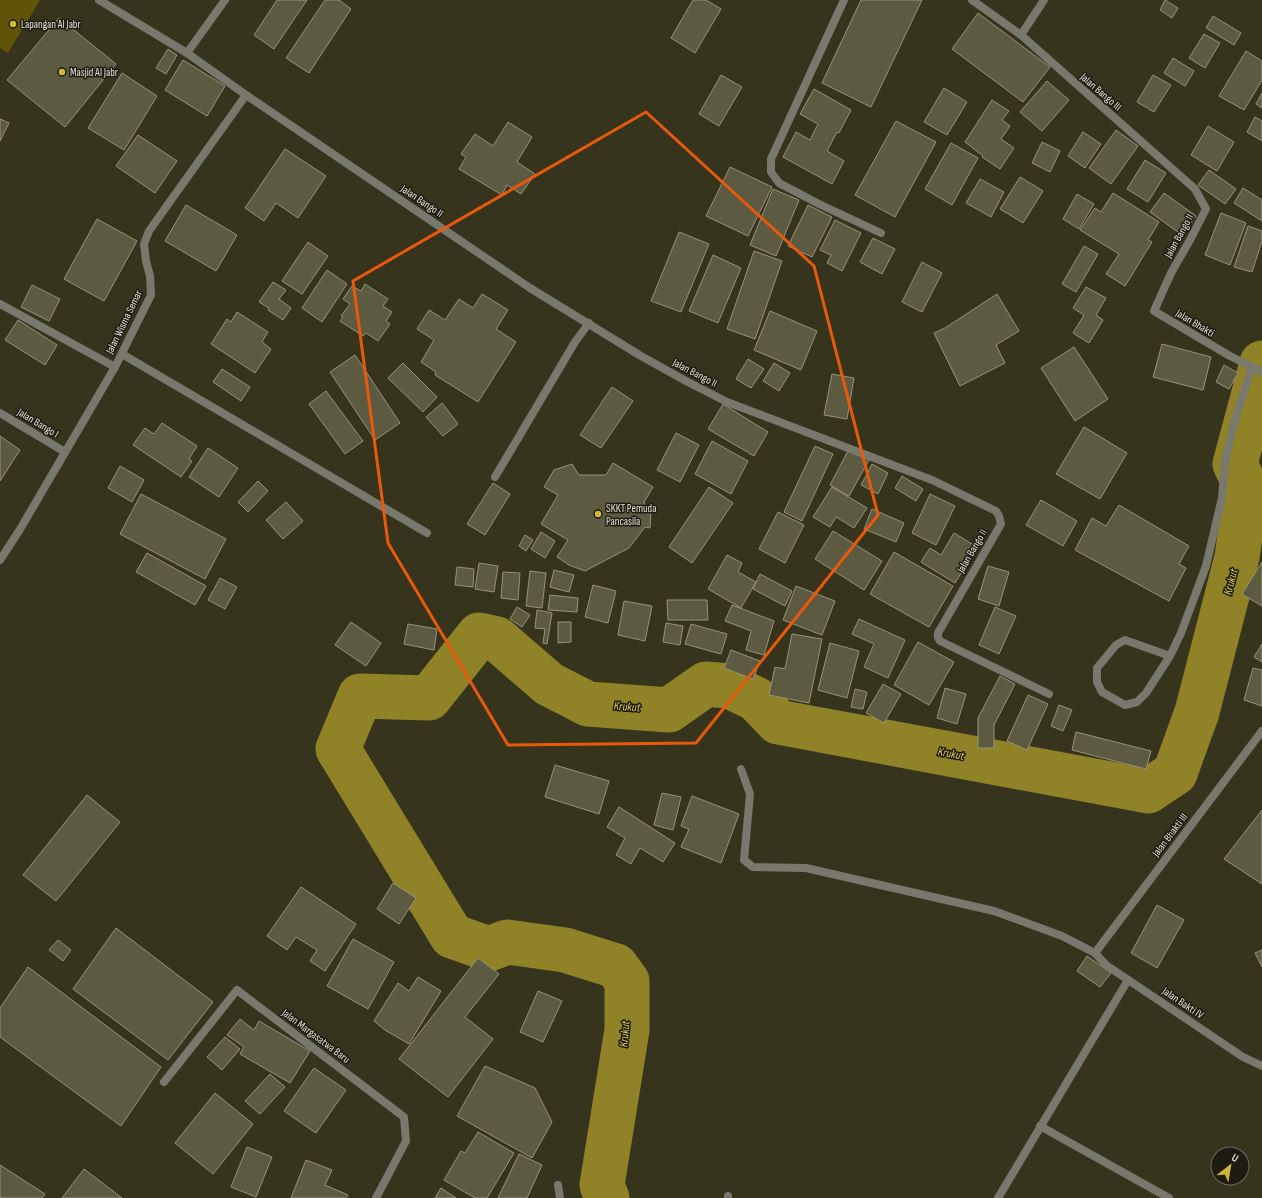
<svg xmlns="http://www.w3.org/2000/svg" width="1262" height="1198" font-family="'Sofia Sans Condensed',sans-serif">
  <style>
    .green { fill: #605506 }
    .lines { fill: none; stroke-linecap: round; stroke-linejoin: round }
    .river { stroke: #908227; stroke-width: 45 }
    .building { fill: #5d5a42; stroke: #97937a }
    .service { stroke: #79786d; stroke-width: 8 }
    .minor { stroke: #79786d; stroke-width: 8 }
    .marked { fill: none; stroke: #e8590c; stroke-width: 3; stroke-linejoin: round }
    .poi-dot { fill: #cdb938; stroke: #1d1b12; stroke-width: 1.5 }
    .labels { text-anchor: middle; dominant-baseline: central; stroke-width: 3; stroke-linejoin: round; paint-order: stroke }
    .poi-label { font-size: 11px; fill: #e1e0d2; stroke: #1d1b12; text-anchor: start }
    .street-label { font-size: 11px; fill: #e1e0d2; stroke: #1d1b12 }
    .water-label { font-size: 12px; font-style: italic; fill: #e1ce57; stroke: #1d1b12 }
  </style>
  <rect width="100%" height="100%" fill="#37341e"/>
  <path class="green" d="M0,0H40L8,53L0,48Z"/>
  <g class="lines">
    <path class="river" d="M607,1198L602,1185L627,1030V981L616,966L565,950L507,942L489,949L452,936L338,749L360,696L429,698L479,635L497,639L549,684L588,704L669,710L706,684L729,686L756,699L778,722L1148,791L1175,773L1197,712L1237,557L1247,489L1235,464L1262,363"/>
  </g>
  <g class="building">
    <path d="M277,0H307L274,49L254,35Z"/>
    <path d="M325,0H339L351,9L309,73L286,58Z"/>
    <path d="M693,0H706L721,9L695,53L671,38Z"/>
    <path d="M861,0H922L871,107L822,83Z"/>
    <path d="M1165,0L1178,8L1172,18L1160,10Z"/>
    <path d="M978,13L1050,67L1023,102L952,49Z"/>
    <path d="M1213,16L1241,33L1234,45L1206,28Z"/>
    <path d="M59,18L116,64L65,127L7,80Z"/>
    <path d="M1204,34L1220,43L1205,68L1189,58Z"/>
    <path d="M168,49L177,55L166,74L156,68Z"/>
    <path d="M1246,51L1262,61V80L1244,110L1219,96Z"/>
    <path d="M1173,58L1194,71L1185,86L1164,73Z"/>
    <path d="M183,60L225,86L207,116L165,90Z"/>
    <path d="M122,73L157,96L124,150L88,128Z"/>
    <path d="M721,75L742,87L719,126L699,114Z"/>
    <path d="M1153,75L1171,85L1154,112L1137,102Z"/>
    <path d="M1047,81L1069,100L1042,131L1020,112Z"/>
    <path d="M944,88L967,102L947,135L924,122Z"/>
    <path d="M814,89L851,110L839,133L837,132L827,151L844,161L832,184L783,157L796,132L810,140L818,124L800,114Z"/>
    <path d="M1262,93V108L1256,104Z"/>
    <path d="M992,100L1009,111L1002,120L1010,126L1001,139L1014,148L1000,169L982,157L983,156L965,142Z"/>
    <path d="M1255,117L1262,121V141L1247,132Z"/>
    <path d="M0,119L9,123L0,141Z"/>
    <path d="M896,121L936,142L895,217L855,195Z"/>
    <path d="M508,122L532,137L517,162L535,174L521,194L507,185L502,195L459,169L466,157L461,154L475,134L493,146Z"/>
    <path d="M1208,126L1234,142L1217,171L1191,155Z"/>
    <path d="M1116,130L1138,146L1111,184L1089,168Z"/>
    <path d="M1083,132L1101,144L1085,168L1068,156Z"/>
    <path d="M138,135L177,161L155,193L116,166Z"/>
    <path d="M1042,142L1060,151L1050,172L1032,163Z"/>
    <path d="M951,143L978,158L952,205L925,189Z"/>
    <path d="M285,149L326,176L298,218L276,203L264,221L245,208Z"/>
    <path d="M1145,160L1166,173L1148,202L1127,189Z"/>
    <path d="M730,167L772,187L748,236L706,216Z"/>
    <path d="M1209,170L1236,189L1225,204L1198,185Z"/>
    <path d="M1020,177L1043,191L1023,223L1000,209Z"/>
    <path d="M980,179L1004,192L991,217L966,203Z"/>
    <path d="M1243,188L1262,200V221L1234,203Z"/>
    <path d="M773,189L799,200L776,256L750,245Z"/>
    <path d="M1113,193L1159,222L1148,240L1152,242L1125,286L1106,274L1119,254L1080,230L1095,208L1101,212Z"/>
    <path d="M1164,193L1196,216L1182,235L1150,212Z"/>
    <path d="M1077,194L1094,204L1079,229L1063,219Z"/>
    <path d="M186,205L237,235L216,271L165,241Z"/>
    <path d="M808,205L832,217L812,257L788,246Z"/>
    <path d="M1221,213L1246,223L1230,265L1205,255Z"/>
    <path d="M97,219L137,241L104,301L64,279Z"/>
    <path d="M835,220L861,233L842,271L827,263L831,255L820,250Z"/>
    <path d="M1248,226L1262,231V241L1252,272L1234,267Z"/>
    <path d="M679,232L709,244L681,312L651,301Z"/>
    <path d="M873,238L895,249L882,274L860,262Z"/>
    <path d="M308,242L328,256L302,294L282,281Z"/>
    <path d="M1084,246L1098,254L1076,292L1062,284Z"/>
    <path d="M754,251L782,261L755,339L727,329Z"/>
    <path d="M713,255L741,268L718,323L689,311Z"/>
    <path d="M922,262L942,273L922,312L902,302Z"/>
    <path d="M327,270L347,284L322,322L302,308Z"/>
    <path d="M273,282L286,290L279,299L291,308L283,320L268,310L269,308L259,302Z"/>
    <path d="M365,284L388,299L383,306L392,312L386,321L390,324L378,341L366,333L363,336L340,321L343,317L341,316L350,304L343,299L352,286L361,291Z"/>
    <path d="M32,285L60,299L49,321L21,307Z"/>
    <path d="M1086,287L1106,298L1096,315L1103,320L1089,343L1073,333L1084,315L1073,308Z"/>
    <path d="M482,294L508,310L496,329L516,342L478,402L435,375L436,372L421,362L434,340L417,329L429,310L445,320L459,299L473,308Z"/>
    <path d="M997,294L1019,331L996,345L1005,363L960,386L934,333L945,328Z"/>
    <path d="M770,311L817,331L801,370L754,350Z"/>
    <path d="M237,312L268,332L262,342L271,349L255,373L211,344L227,319L231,322Z"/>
    <path d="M18,320L57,345L45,365L5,340Z"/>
    <path d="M1162,344L1211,357L1203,390L1153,377Z"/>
    <path d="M1074,347L1108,399L1075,421L1041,368Z"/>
    <path d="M355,355L400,423L375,440L330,372Z"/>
    <path d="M748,359L764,369L751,388L736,379Z"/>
    <path d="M403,363L437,397L423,412L388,378Z"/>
    <path d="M774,363L790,373L779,391L763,381Z"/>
    <path d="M1224,365L1238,373L1229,389L1216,382Z"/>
    <path d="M222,369L250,387L241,401L213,382Z"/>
    <path d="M832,374L854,378L847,419L824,415Z"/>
    <path d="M612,387L633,401L601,448L580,435Z"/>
    <path d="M326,391L363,441L345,454L309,404Z"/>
    <path d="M442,403L458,424L443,436L426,417Z"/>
    <path d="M723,404L768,432L754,456L708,429Z"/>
    <path d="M162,423L197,446L189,459L192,461L181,477L133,445L145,428L154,434Z"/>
    <path d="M1084,427L1127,453L1100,499L1056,474Z"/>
    <path d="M676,433L699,445L680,482L657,470Z"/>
    <path d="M0,436L20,450L0,481Z"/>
    <path d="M712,441L748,461L731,494L695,474Z"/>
    <path d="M815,446L833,454L802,521L784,512Z"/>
    <path d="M208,448L238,468L219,497L189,477Z"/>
    <path d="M849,449L869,460L849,496L830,485Z"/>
    <path d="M613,463L653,487L644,502L646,508L651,509L650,528L645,527L629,548L585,571L569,565L557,557L568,540L541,524L558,495L544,487L554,470L572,464L579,475H606Z"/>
    <path d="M872,464L888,473L878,494L861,485Z"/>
    <path d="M120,466L144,480L132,502L108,488Z"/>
    <path d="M902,476L923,489L916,501L895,488Z"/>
    <path d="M258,481L268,491L248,512L238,502Z"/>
    <path d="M493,483L510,494L485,535L467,524Z"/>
    <path d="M709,487L733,503L692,563L669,547Z"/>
    <path d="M832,487L867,508L854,528L836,517L830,527L813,517Z"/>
    <path d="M141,494L226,539L205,579L120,534Z"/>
    <path d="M930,494L955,506L936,545L912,533Z"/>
    <path d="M1041,500L1077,521L1063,546L1026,525Z"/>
    <path d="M286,502L303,521L283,539L266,520Z"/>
    <path d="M1119,505L1189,546L1179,564L1186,568L1169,601L1075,550L1092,518L1106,526Z"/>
    <path d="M872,509L904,523L896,542L864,529Z"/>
    <path d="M778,512L804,525L785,563L759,549Z"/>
    <path d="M833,531L882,561L864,590L815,559Z"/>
    <path d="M541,532L555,541L545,558L531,549Z"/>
    <path d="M954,533L977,547L955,583L921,562L930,548L941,555Z"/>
    <path d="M525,535L533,540L526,551L519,546Z"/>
    <path d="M894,552L953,586L929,627L870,594Z"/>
    <path d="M147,553L206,586L195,605L136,572Z"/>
    <path d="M727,555L742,563L738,572L756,582L741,608L708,589Z"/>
    <path d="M1262,562V606L1242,594Z"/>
    <path d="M479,563L498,566L494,592L475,589Z"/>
    <path d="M988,566L1009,572L999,606L978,599Z"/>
    <path d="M457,567L474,569L473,587L455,585Z"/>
    <path d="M554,570L574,575L569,592L550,587Z"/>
    <path d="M530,571L546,573L542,608L526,606Z"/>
    <path d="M503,572L520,573L518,600L501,598Z"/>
    <path d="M760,574L792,591L785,606L753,589Z"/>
    <path d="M220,578L237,587L225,609L208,600Z"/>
    <path d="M593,585L616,591L608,623L585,617Z"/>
    <path d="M796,586L835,601L822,635L783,620Z"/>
    <path d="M550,595L578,598L577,612L548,610Z"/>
    <path d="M667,600H707L708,620H668Z"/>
    <path d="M624,601L652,606L645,641L618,635Z"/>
    <path d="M732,605L774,621L764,655L746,650L751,631L725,621Z"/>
    <path d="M517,607L530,615L522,627L510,619Z"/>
    <path d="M995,607L1016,616L999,654L979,645Z"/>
    <path d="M537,610L552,613L547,644L543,643L545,629L535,628Z"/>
    <path d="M859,619L905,640L888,678L864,667L874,644L852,634Z"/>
    <path d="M351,622L381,643L366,666L335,645Z"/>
    <path d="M558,622H571V642L558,643Z"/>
    <path d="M666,623L683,626L680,645L663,642Z"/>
    <path d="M408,624L437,629L434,650L404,644Z"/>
    <path d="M691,624L727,634L721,654L685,644Z"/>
    <path d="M792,634L822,639L809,703L769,695L775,667L785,669Z"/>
    <path d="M918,642L954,662L929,705L894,685Z"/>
    <path d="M830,643L859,651L847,698L818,690Z"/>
    <path d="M1262,644V662L1254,657Z"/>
    <path d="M731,650L760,661L753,679L724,668Z"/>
    <path d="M1253,668L1262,670V706L1244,700Z"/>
    <path d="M1000,676L1015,684L994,725V748H978V718Z"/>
    <path d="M883,684L901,694L884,723L866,713Z"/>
    <path d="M945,688L966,694L957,724L937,718Z"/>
    <path d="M855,689L867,692L863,709L851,707Z"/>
    <path d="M1028,695L1048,704L1027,750L1007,741Z"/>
    <path d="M1059,705L1072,710L1063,731L1051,726Z"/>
    <path d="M1076,732L1151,751L1146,769L1072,750Z"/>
    <path d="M555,765L609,781L599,814L545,797Z"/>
    <path d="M662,793L681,797L673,830L654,825Z"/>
    <path d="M87,795L120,822L56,901L23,875Z"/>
    <path d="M692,796L739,814L721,863L681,847L689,829L681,826Z"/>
    <path d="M619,807L675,843L663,862L640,848L631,864L616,855L625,838L607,827Z"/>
    <path d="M1262,810V884L1224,859Z"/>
    <path d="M393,883L416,898L399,924L377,909Z"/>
    <path d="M301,887L356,924L325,971L310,961L317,950L296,937L287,950L267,936Z"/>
    <path d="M1157,905L1184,920L1157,968L1131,953Z"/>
    <path d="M116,928L213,1002L168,1060L73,989Z"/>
    <path d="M353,939L394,962L368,1009L327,986Z"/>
    <path d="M58,940L71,950L63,961L49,950Z"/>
    <path d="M1262,950V967L1255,953Z"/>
    <path d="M1087,956L1111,973L1100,987L1077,971Z"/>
    <path d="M478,958L499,974L465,1017L493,1039L448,1097L399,1059Z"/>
    <path d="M28,967L161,1067L121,1126L0,1037V1008Z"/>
    <path d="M418,977L441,991L409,1044L385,1030L374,1021L398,983L409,991Z"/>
    <path d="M538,991L562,1001L543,1042L520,1032Z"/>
    <path d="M240,1019L254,1030L259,1021L310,1051L290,1083L240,1054L244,1047L227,1035Z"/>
    <path d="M225,1037L240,1049L222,1070L207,1057Z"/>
    <path d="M485,1066L535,1088L552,1122L532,1158L457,1116Z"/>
    <path d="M314,1068L346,1090L316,1133L284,1111Z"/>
    <path d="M270,1074L285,1087L260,1114L245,1101Z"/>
    <path d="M215,1093L253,1124L213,1174L175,1143Z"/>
    <path d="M478,1132L514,1153L487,1198H475L444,1180L461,1151L465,1153Z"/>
    <path d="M247,1147L272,1157L256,1197L231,1187Z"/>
    <path d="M519,1154L542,1165L527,1198H498Z"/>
    <path d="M306,1160L332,1170L325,1185L348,1195L346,1198H291Z"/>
    <path d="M0,1165L45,1194L42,1198H0Z"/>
    <path d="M84,1169L122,1198H62Z"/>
    <path d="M441,1188L456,1198H435Z"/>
  </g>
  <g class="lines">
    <path class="service" d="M495,477L575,342L589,323"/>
    <g class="minor">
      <path d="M99,0L187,53L246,95L530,288L641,356L686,381L727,402L932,480L996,511L999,516L1001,524L938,633V637L940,641L1049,694"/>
      <path d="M844,0L771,159V172L779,183L819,204L881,233"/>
      <path d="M972,0L1021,35L1195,189L1206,209L1190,240L1171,273L1154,311L1230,356L1262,372"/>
      <path d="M1021,35L1044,0"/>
      <path d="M187,53L225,0"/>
      <path d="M0,304L115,367"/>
      <path d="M122,354L427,533"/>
      <path d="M0,413L65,452"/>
      <path d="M0,560L19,531L115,367L151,295L150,276L146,261L144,244L149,231L246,95"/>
      <path d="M1170,656L1125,640L1116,645L1097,668V682L1102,692L1125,705L1137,702L1146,693L1170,656L1181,633L1206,566L1222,498L1225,461L1234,423L1252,367"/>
      <path d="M741,769L750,794L744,860L753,867L806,868L994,911L1062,936L1095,953L1106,965L1243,1057L1262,1066"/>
      <path d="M1095,953L1262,731"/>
      <path d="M164,1082L237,990L404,1117L406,1141L376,1198"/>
      <path d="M1040,1126L1169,1198"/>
      <path d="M558,1185L560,1198"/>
      <path d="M728,1198V1196"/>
      <path d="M998,1198L1128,980"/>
    </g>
  </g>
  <path class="marked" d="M646,112L814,266L878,515L696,743L508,745L388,543L353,281Z"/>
  <g class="poi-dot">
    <circle cx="13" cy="24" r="4"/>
    <circle cx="62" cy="72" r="4"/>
    <circle cx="598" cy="514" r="4"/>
  </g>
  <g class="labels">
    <g class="poi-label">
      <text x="21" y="24">Lapangan Al Jabr</text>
      <text x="70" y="72">Masjid Al Jabr</text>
      <text x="606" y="508">SKKT Pemuda<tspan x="606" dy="13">Pancasila</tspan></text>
    </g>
    <g class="street-label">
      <text transform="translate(1101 92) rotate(41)">Jalan Bango III</text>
      <text transform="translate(422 201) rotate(34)">Jalan Bango II</text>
      <text transform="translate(1179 236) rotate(-61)">Jalan Bango II</text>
      <text transform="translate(124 322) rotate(-64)">Jalan Wisma Semar</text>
      <text transform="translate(1195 323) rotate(31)">Jalan Bhakti</text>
      <text transform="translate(695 373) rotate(28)">Jalan Bango II</text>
      <text transform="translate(38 423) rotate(31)">Jalan Bango I</text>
      <text transform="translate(972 551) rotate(-60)">Jalan Bango II</text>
      <text transform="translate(1170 835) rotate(-53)">Jalan Bhakti III</text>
      <text transform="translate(1183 1003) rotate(34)">Jalan Bakti IV</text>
      <text transform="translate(316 1036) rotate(37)">Jalan Margasatwa Baru</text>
    </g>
    <g class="water-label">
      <text transform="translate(1231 582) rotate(-75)">Krukut</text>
      <text transform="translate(627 707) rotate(4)">Krukut</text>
      <text transform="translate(951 754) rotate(11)">Krukut</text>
      <text transform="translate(625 1034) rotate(-85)">Krukut</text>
    </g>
  </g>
  <g transform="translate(1230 1166) rotate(31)"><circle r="19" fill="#1d1b12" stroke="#6b6a5f"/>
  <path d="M0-3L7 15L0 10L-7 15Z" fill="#cdb938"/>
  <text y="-6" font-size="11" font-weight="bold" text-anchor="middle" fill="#e1e0d2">U</text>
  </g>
</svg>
